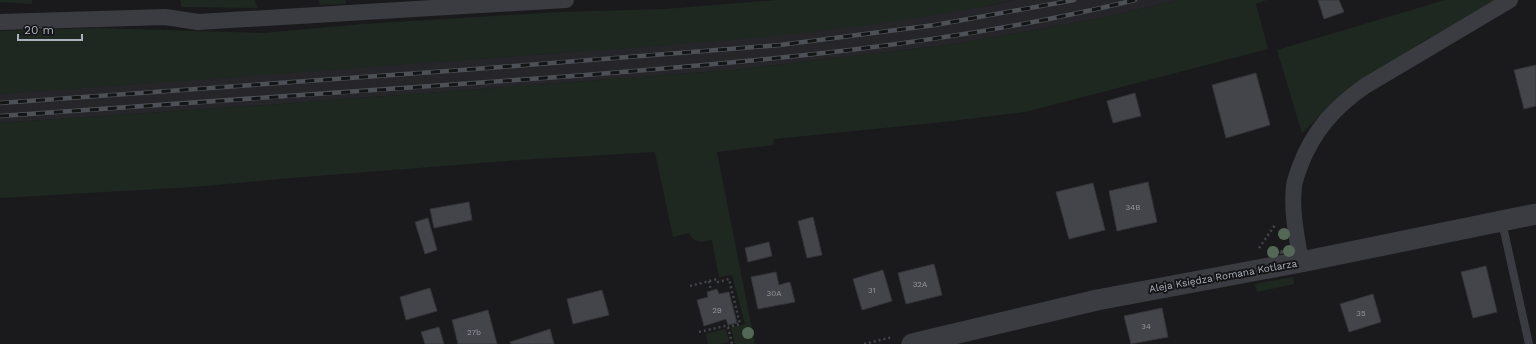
<svg xmlns="http://www.w3.org/2000/svg" width="1536" height="344" font-family="'Work Sans',sans-serif">
  <style>
    .built { fill: #26262a }
    .green { fill: #1f2820 }
    .building { fill: #44454a; stroke: #343439 }
    .lines { fill: none; stroke-linecap: round; stroke-linejoin: round }
    .path { stroke: #414449; stroke-width: 2.5; stroke-dasharray: 2 3; stroke-linecap: butt }
    .service { stroke: #3b3c42; stroke-width: 8 }
    .minor { stroke: #3b3c42; stroke-width: 16 }
    .tertiary { stroke: #3b3c42; stroke-width: 21 }
    .rail-casing { stroke: #4d5157; stroke-width: 4.5 }
    .rail { stroke: #151518; stroke-width: 3; stroke-dasharray: 9; stroke-linecap: butt }
    .tree { fill: #536955 }
    .labels { text-anchor: middle; dominant-baseline: central; stroke-width: 4; stroke-linejoin: round; paint-order: stroke }
    .number-label { font-size: 8px; fill: #9297a0 }
    .street-label { font-size: 10px; fill: #acb2bd; stroke: #151518 }
  </style>
  <rect width="100%" height="100%" fill="#1a1a1d"/>
  <path class="built" d="M1015,0H1179L1101,18L955,44L733,70L279,104L0,123V94L654,46L988,6Z"/>
  <g class="green">
    <path d="M0,0H32V4L0,2Z"/>
    <path d="M180,0H255L257,8L182,7Z"/>
    <path d="M319,0H345L346,4L320,5Z"/>
    <path d="M778,0H1015C862,33 703,43 547,54C365,68 182,81 0,94V31L96,28L263,33L363,24L561,12L665,9Z"/>
    <path d="M1179,0H1267L1256,4L1268,49L1025,112L943,122L774,139L773,145L717,152L755,344H735L731,327L745,324L732,275L719,277L712,240C702,242 695,244 689,233L673,237L655,152L519,160L291,178L194,187L0,198V123L279,104L733,70L955,44L1101,18Z"/>
    <path d="M1445,0H1497L1426,40L1346,91L1302,133L1277,50Z"/>
    <path d="M1293,277L1294,284L1257,292L1255,284Z"/>
    <path d="M726,329L729,342L719,344H708L706,334Z"/>
  </g>
  <g class="building">
    <path d="M1318,0H1339L1344,12L1324,19Z"/>
    <path d="M1536,65V106L1524,109L1514,70Z"/>
    <path d="M1256,73L1270,125L1226,138L1212,85Z"/>
    <path d="M1135,93L1141,116L1113,123L1107,101Z"/>
    <path d="M1148,182L1157,222L1117,231L1109,191Z"/>
    <path d="M1093,183L1105,230L1069,239L1056,192Z"/>
    <path d="M469,202L472,220L434,228L430,209Z"/>
    <path d="M813,217L822,255L807,258L798,221Z"/>
    <path d="M428,218L437,250L425,254L415,222Z"/>
    <path d="M769,242L772,256L748,262L745,248Z"/>
    <path d="M1285,250V253L1280,254V251Z"/>
    <path d="M934,264L942,295L906,304L898,273Z"/>
    <path d="M1486,266L1497,312L1473,318L1461,272Z"/>
    <path d="M883,270L892,301L862,310L853,279Z"/>
    <path d="M776,272L779,285L790,282L795,302L758,309L751,277Z"/>
    <path d="M430,288L437,311L406,320L400,297Z"/>
    <path d="M717,289L719,294L729,292L737,323L728,325L726,319L704,326L697,300L708,297L707,292Z"/>
    <path d="M602,290L609,315L573,324L567,299Z"/>
    <path d="M1373,294L1381,322L1349,332L1340,304Z"/>
    <path d="M1162,308L1168,337L1131,344L1124,316Z"/>
    <path d="M488,310L497,344H458L452,320Z"/>
    <path d="M439,327L444,344H425L421,332Z"/>
    <path d="M550,329L554,344H511L510,342Z"/>
  </g>
  <g class="lines">
    <g class="path">
      <path d="M1259,248L1275,225"/>
      <path d="M709,281L711,291"/>
      <path d="M690,286L717,279L718,282L729,279L740,324L728,327"/>
      <path d="M699,332L725,326L728,327L732,344"/>
      <path d="M864,344L893,337"/>
    </g>
    <path class="service" d="M1502,222L1529,344"/>
    <g class="minor">
      <path d="M0,22L165,17L198,22L566,0"/>
      <path d="M1301,262C1297,238 1291,211 1294,186C1295,179 1298,172 1300,166C1313,131 1335,107 1365,86L1510,0"/>
    </g>
    <path class="tertiary" d="M912,344L1097,300L1301,262L1536,214"/>
    <g class="rail-casing">
      <g id="rail">
        <path d="M0,103L462,70L780,45L935,25L1074,0"/>
        <path d="M0,116C191,103 382,90 573,76C762,61 951,45 1135,0"/>
      </g>
    </g>
    <use href="#rail" class="rail"/>
  </g>
  <g class="tree">
    <circle cx="1284" cy="234" r="6"/>
    <circle cx="1289" cy="251" r="6"/>
    <circle cx="1273" cy="252" r="6"/>
    <circle cx="748" cy="333" r="6"/>
  </g>
  <g class="labels">
    <g class="number-label">
      <text x="1133" y="207">34B</text>
      <text x="920" y="284">32A</text>
      <text x="872" y="290">31</text>
      <text x="774" y="293">30A</text>
      <text x="717" y="310">29</text>
      <text x="1361" y="313">35</text>
      <text x="1146" y="326">34</text>
      <text x="474" y="332">27b</text>
    </g>
    <g class="street-label">
      <text transform="translate(1223 276) rotate(-10)">Aleja Księdza Romana Kotlarza</text>
    </g>
  </g>
  <path d="M18 34v6h64v-6" fill="none" stroke="#acb2bd" stroke-width="2"/>
  <text x="24" y="34" font-size="12" fill="#acb2bd" stroke="#151518" stroke-width="3" paint-order="stroke">20 m</text>
</svg>
